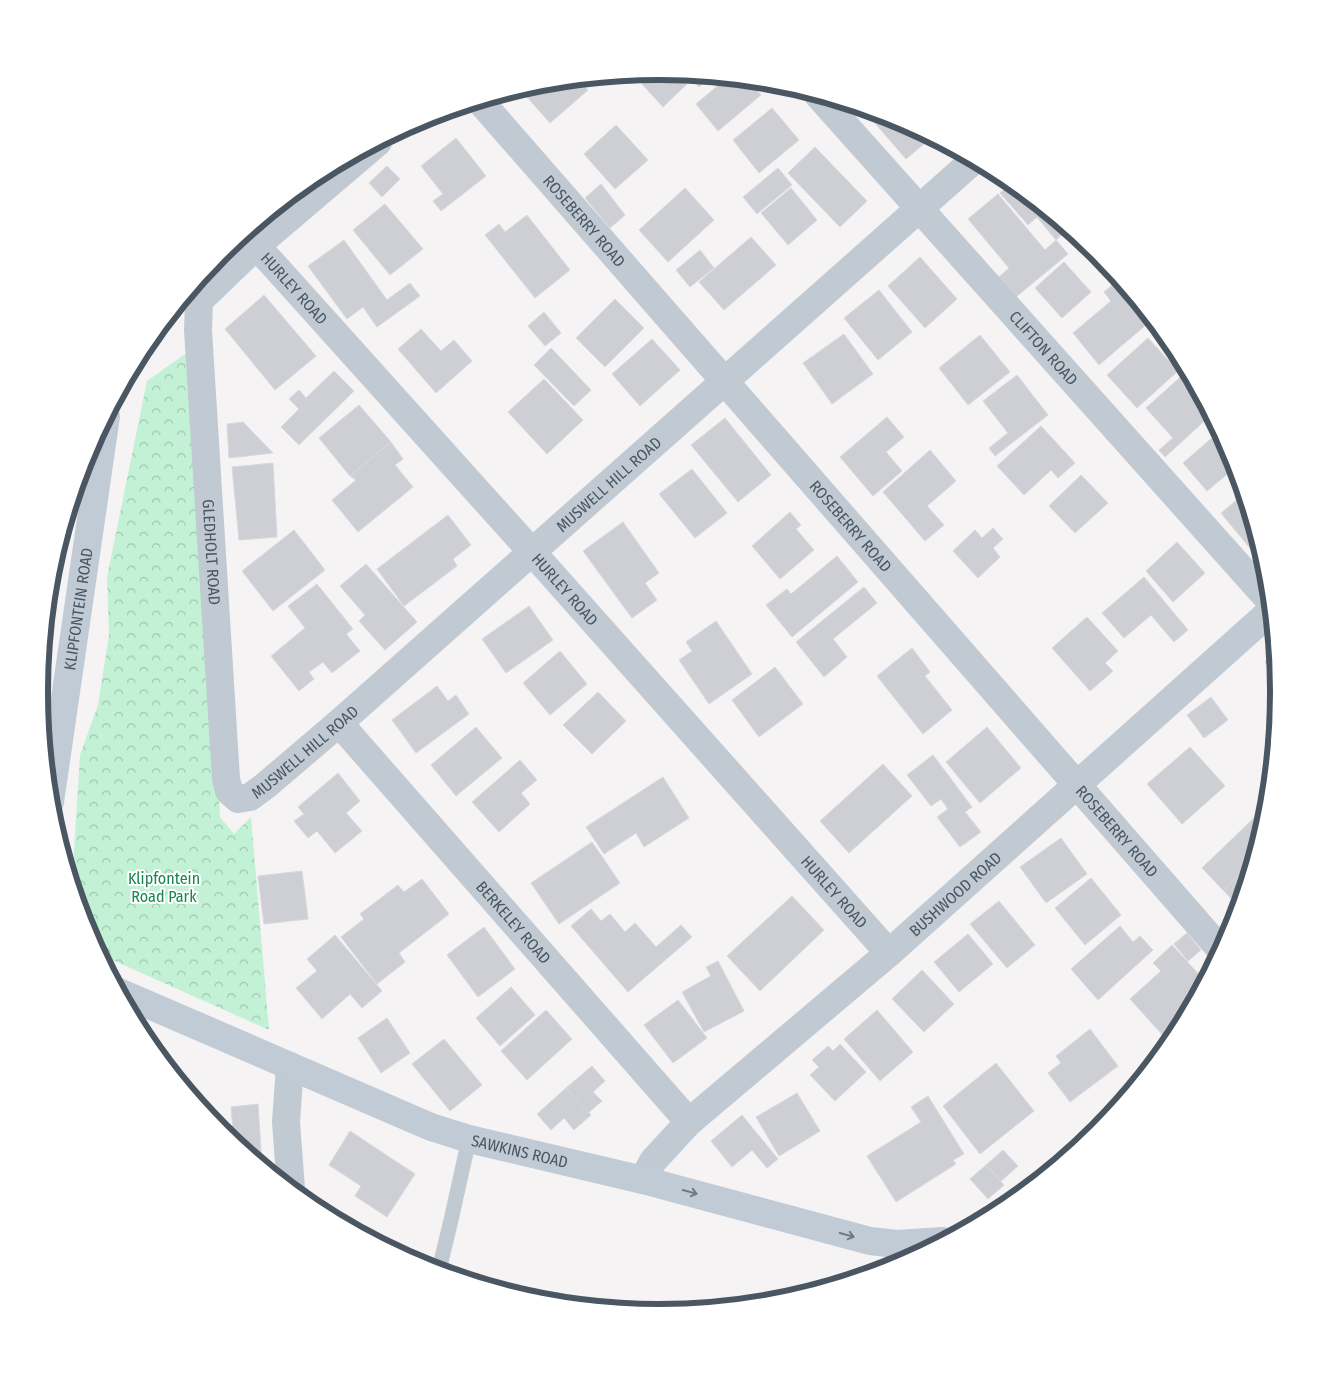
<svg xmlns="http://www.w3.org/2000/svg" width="1318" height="1384" font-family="'Fira Sans Condensed',sans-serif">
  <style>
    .park { fill: url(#park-crowns) }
    .building { fill: #cdcfd5; stroke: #d7d9de }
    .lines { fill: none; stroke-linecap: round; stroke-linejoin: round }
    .lane { stroke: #c1cad2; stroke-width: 15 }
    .street { stroke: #c1cad2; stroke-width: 28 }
    .secondary { stroke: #c1cbd6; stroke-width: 28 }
    .oneway { stroke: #6e7984 }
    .labels { text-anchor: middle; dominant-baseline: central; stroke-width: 4; stroke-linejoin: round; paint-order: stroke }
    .street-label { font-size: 16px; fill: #4a5661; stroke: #fff }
    .park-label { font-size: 16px; fill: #17864f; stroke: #fff }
    .rim { fill: none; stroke: #4a5661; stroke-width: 6 }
  </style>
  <defs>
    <pattern id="park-crowns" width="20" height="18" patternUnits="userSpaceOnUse" patternTransform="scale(1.25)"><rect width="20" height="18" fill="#c3f1d5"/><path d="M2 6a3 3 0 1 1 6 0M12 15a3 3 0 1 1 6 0" fill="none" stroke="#a0c6b0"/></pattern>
  </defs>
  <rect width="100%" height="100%" fill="#f5f3f3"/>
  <path class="park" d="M195,347L220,817L234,834L251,817L269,1030L99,954L86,929L72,884L80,755L98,705L109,635L107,577L147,381Z"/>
  <g class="building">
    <path d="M655,72H659L710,77L699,87L692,79L663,107L642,84Z"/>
    <path d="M727,78L749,81L761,95L718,131L696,104Z"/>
    <path d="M579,80L588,90L550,123L520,89L538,84Z"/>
    <path d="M772,108L799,140L759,173L733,140Z"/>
    <path d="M882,115L897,119L931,138L906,159L874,122Z"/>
    <path d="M616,125L648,160L615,189L584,154Z"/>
    <path d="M456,138L486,176L441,211L433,201L443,194L421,166Z"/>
    <path d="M815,147L867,201L840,227L788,173Z"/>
    <path d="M387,166L400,179L382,197L369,183Z"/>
    <path d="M778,168L792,185L757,214L743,197Z"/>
    <path d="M1012,183L1068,229L1056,240L1037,217L1028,225L1000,193Z"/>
    <path d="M601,184L625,215L610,228L585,198Z"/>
    <path d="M685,188L714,220L668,262L639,230Z"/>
    <path d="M791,188L817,220L788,245L761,213Z"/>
    <path d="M998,194L1045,250L1056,240L1068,254L1016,297L999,277L1009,268L968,219Z"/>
    <path d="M385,204L423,249L390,275L353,230Z"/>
    <path d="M527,215L570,270L535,298L485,235L499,224L505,232Z"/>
    <path d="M751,237L776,265L724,310L699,282Z"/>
    <path d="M344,240L387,300L410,283L420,296L377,327L363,307L347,319L308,266Z"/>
    <path d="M700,250L714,268L690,287L676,270Z"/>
    <path d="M920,257L957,299L925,328L888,286Z"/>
    <path d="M1064,262L1091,292L1062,318L1035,288Z"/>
    <path d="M1119,279L1128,291L1122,296L1147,324L1099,365L1073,333L1111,301L1104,292Z"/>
    <path d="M879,290L912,332L878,360L844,318Z"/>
    <path d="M264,295L316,356L275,390L225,329Z"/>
    <path d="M615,299L644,328L605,367L576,338Z"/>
    <path d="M544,312L561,333L545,346L528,326Z"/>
    <path d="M421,329L441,351L454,340L472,361L436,393L398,349Z"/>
    <path d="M844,334L873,374L832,404L803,363Z"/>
    <path d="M980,335L1010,372L968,405L939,368Z"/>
    <path d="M1148,338L1178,371L1137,408L1107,375Z"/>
    <path d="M652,339L680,370L640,406L612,374Z"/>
    <path d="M551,348L591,390L574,406L534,365Z"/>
    <path d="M334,371L354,391L299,445L281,427L299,409L289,399L299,390L306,398Z"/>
    <path d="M1187,371L1211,415L1165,457L1159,450L1173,438L1146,408Z"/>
    <path d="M1017,375L1048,415L995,456L989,448L1008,433L983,401Z"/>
    <path d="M544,379L583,420L547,454L508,412Z"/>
    <path d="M359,405L391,442L350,476L319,438Z"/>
    <path d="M887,417L904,437L886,452L902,471L873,496L840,457Z"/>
    <path d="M725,418L771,475L738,502L691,445Z"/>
    <path d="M243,422L273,453L229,458L227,424Z"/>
    <path d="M1041,426L1075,463L1058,478L1051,470L1024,495L997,466Z"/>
    <path d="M1220,431L1232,455L1236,467L1207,491L1183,463Z"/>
    <path d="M391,442L403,459L395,465L413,487L358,532L332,500L356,480L350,476Z"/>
    <path d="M930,450L956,481L927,506L944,525L925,541L883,492Z"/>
    <path d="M273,463L277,537L239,540L232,467Z"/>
    <path d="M692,469L727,513L695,538L659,494Z"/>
    <path d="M1081,475L1108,503L1075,533L1049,506Z"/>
    <path d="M1244,494L1262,554L1258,558L1221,513Z"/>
    <path d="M790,512L801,525L796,529L814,550L780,579L752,546Z"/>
    <path d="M448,515L471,545L453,559L457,566L404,606L377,569Z"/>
    <path d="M623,522L659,573L645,583L657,600L632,618L583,551Z"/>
    <path d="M993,528L1003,539L993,548L1000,557L978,578L953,551L975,530L982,538Z"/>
    <path d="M294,530L325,570L273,611L242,571Z"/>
    <path d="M1177,542L1205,573L1173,602L1146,571Z"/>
    <path d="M837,556L858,582L792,637L766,605L787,589L791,594Z"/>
    <path d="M366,564L417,622L385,650L359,621L365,615L340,586Z"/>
    <path d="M1144,577L1188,630L1174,642L1151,615L1124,638L1102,613Z"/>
    <path d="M317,584L353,629L346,634L360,651L332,673L323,662L309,672L314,679L299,691L271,656L305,628L288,606Z"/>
    <path d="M864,587L877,603L833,639L847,657L824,677L796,642Z"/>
    <path d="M529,606L553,640L506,673L482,639Z"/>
    <path d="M1087,617L1118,651L1105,663L1113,671L1090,691L1052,648Z"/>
    <path d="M716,621L752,674L709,704L679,660L692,651L686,642Z"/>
    <path d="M912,648L930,672L925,676L952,710L923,734L877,676Z"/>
    <path d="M560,651L587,684L550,715L523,683Z"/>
    <path d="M1275,654L1276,656L1278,680L1265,662Z"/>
    <path d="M775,667L803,704L759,737L732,700Z"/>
    <path d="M437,686L448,701L456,695L469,714L416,753L392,720Z"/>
    <path d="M598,692L626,721L592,754L563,725Z"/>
    <path d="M1211,697L1228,720L1204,738L1187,715Z"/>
    <path d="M476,727L502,758L456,796L431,765Z"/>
    <path d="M987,727L1021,768L980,803L946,762Z"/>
    <path d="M1190,747L1225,786L1182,824L1147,784Z"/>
    <path d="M933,755L972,807L965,812L981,832L960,847L937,817L948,809L941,799L931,806L907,775Z"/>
    <path d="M520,760L537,780L521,793L530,804L499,832L472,802Z"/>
    <path d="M883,764L912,796L849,853L820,821Z"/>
    <path d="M338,773L360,801L346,813L362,831L335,853L317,831L308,838L294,821L304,814L298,807Z"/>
    <path d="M663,777L689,818L644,847L636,833L604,854L586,827Z"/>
    <path d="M1255,817L1263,826L1253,862L1223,890L1202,868Z"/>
    <path d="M1061,838L1087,874L1046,903L1020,867Z"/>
    <path d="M592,842L620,883L559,924L531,883Z"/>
    <path d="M1253,862L1239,907L1223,890Z"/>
    <path d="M302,871L308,919L264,924L258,876Z"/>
    <path d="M1091,878L1121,915L1085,945L1055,908Z"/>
    <path d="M422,879L449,914L399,953L405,962L377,984L341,937L364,919L360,914L398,885L404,892Z"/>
    <path d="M792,896L824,930L760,991L727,956Z"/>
    <path d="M999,901L1035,945L1007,968L970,924Z"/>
    <path d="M591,909L601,921L610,914L625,932L635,923L656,947L681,925L692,937L628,992L571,926Z"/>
    <path d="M1120,926L1133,942L1140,936L1153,950L1098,1000L1071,969Z"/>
    <path d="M484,927L515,969L478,997L447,955Z"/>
    <path d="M1187,933L1201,950L1188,961L1174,944Z"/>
    <path d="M968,934L993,964L959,992L934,962Z"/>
    <path d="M335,935L382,991L362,1008L350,994L322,1019L296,988L317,971L307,959Z"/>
    <path d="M1172,945L1205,981L1179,1029L1167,1040L1130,999L1161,971L1153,963Z"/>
    <path d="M718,961L744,1011L704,1032L682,992L711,976L706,967Z"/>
    <path d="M922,970L954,1004L924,1032L892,999Z"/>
    <path d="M511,987L535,1015L500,1046L476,1018Z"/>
    <path d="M678,1000L707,1038L673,1063L644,1025Z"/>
    <path d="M546,1010L572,1039L527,1080L501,1051Z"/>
    <path d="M877,1010L913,1052L880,1081L844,1039Z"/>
    <path d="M387,1018L410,1053L381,1073L358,1038Z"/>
    <path d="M1090,1029L1118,1066L1070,1102L1048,1073L1061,1063L1056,1056Z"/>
    <path d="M444,1039L482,1085L450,1111L412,1064Z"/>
    <path d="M840,1044L866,1072L835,1101L810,1075L819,1067L812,1060L828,1046L833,1051Z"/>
    <path d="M996,1063L1034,1111L980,1154L943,1106Z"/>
    <path d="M592,1066L605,1081L593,1092L602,1101L588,1113L566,1088Z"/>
    <path d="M566,1088L591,1115L574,1130L564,1118L551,1130L537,1114Z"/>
    <path d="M797,1093L820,1131L779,1156L756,1117Z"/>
    <path d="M928,1096L964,1154L953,1160L956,1164L896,1202L867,1156L921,1122L911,1107Z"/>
    <path d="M258,1104L262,1165L221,1131L233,1130L231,1107Z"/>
    <path d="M742,1115L778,1159L767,1168L752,1150L732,1167L711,1141Z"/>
    <path d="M350,1131L415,1174L387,1217L355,1196L361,1186L329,1165Z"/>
    <path d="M1003,1150L1018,1166L1001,1181L986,1165Z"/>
    <path d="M986,1165L1004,1185L988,1199L970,1179Z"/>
  </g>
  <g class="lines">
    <path class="lane" d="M439,1270L451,1220L469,1139"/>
    <g class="street">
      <path id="s1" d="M818,95L1270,601"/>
      <path id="s2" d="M480,101L1221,950"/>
      <path id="s3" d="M378,142L256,246L199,301L198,330L226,779L229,791L238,799L250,797L265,786L339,723L974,160"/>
      <path id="s4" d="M238,245L256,246L271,262L532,552L889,953"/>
      <path id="s5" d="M339,723L689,1122"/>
      <path d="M290,1066L286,1122L291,1189"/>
      <path id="s6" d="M643,1180L653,1161L689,1122L889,953L1271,611"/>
    </g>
    <g class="secondary">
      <path id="s7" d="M50,802L106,416"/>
      <path id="s8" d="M119,992L431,1127L469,1139L643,1180L870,1241L897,1244L942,1241"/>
    </g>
  </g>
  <defs><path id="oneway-shaft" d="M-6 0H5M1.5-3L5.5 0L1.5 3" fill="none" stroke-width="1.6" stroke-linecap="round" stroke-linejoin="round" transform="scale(1.25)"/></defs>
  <g class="oneway">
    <use href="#oneway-shaft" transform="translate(690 1192) rotate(15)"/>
    <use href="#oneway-shaft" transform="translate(847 1235) rotate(15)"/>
  </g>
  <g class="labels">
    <g class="street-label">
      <text stroke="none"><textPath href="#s2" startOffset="159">ROSEBERRY ROAD</textPath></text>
      <text stroke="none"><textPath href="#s4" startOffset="75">HURLEY ROAD</textPath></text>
      <text stroke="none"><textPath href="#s1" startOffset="339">CLIFTON ROAD</textPath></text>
      <text stroke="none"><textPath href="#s3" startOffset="1231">MUSWELL HILL ROAD</textPath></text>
      <text stroke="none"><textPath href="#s2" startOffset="564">ROSEBERRY ROAD</textPath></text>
      <text stroke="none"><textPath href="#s3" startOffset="491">GLEDHOLT ROAD</textPath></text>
      <text stroke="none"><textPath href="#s4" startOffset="480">HURLEY ROAD</textPath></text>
      <text stroke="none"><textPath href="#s7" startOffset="195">KLIPFONTEIN ROAD</textPath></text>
      <text stroke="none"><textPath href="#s3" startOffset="826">MUSWELL HILL ROAD</textPath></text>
      <text stroke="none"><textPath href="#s2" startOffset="969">ROSEBERRY ROAD</textPath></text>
      <text stroke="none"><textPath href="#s4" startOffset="885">HURLEY ROAD</textPath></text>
      <text stroke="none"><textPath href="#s6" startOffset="425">BUSHWOOD ROAD</textPath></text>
      <text stroke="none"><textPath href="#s5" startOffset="265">BERKELEY ROAD</textPath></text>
      <text stroke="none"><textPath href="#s8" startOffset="432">SAWKINS ROAD</textPath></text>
    </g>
    <g class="park-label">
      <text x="164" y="878">Klipfontein<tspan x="164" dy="18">Road Park</tspan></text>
    </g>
  </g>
  <path d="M0 0H1318V1384H0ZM659 80H659A611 611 0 0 1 1270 691V693A611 611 0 0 1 659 1304H659A611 611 0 0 1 48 693V691A611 611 0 0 1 659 80Z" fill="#fff" fill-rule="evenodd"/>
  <path class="rim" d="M659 80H659A611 611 0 0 1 1270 691V693A611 611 0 0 1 659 1304H659A611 611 0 0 1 48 693V691A611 611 0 0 1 659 80Z"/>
</svg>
